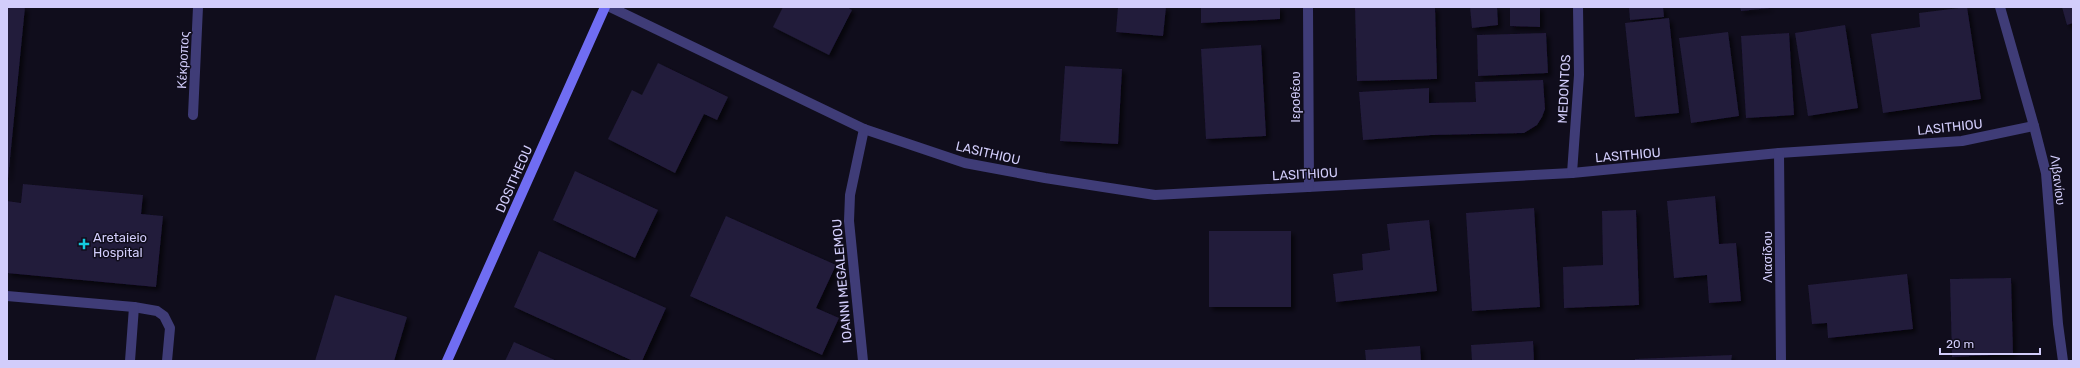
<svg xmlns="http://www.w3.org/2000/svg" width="2080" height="368" font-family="Rubik,sans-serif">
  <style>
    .building { fill: #221b3b; filter: url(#shadow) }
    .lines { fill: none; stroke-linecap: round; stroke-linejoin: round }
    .lane { stroke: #3f3c77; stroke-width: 10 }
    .street { stroke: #3f3c77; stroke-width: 10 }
    .secondary { stroke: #706df2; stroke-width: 10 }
    .poi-dot { fill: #14cbdf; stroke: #100d1c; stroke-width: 1.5 }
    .labels { text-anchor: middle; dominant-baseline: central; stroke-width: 3; stroke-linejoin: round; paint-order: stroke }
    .street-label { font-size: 13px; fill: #d2cdfb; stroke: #100d1c }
    .poi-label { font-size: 13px; fill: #d2cdfb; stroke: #100d1c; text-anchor: start }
  </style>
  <defs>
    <filter id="shadow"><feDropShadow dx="3.5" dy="3.5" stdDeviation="2" flood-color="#0009"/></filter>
  </defs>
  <rect width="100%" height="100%" fill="#100d1c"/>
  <g class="building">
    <path d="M7,7H25L8,179H7Z"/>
    <path d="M783,7H847L852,10L829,55L773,27Z"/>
    <path d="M1118,7H1166L1163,36L1116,32Z"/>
    <path d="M1201,7H1280V19L1201,23Z"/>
    <path d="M1355,7H1435L1437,79L1357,81Z"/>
    <path d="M1470,7H1497L1498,25L1472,28Z"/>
    <path d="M1510,7H1540V27L1510,26Z"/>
    <path d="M1629,7H1663L1664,17L1630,20Z"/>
    <path d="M1740,7H1770V8L1741,11Z"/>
    <path d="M1967,7L1981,99L1883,113L1871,34L1920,27L1919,13Z"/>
    <path d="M2062,7H2073V23L2067,25Z"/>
    <path d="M1669,18L1679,113L1635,117L1625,23Z"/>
    <path d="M1845,25L1858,108L1808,116L1795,33Z"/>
    <path d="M1728,32L1739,116L1691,123L1679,38Z"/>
    <path d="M1546,33L1548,73L1478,76L1477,35Z"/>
    <path d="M1789,33L1794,115L1746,118L1741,36Z"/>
    <path d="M1261,45L1266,136L1206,139L1201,49Z"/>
    <path d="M658,63L728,97L717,120L704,114L675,173L608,139L632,90L642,95Z"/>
    <path d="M1065,66L1122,69L1118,144L1060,141Z"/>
    <path d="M1543,80L1545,109L1542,117L1537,125L1524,133L1432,135L1363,140L1359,92L1429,88V103L1476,102L1475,82Z"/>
    <path d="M575,171L658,210L635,258L553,220Z"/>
    <path d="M23,184L143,195L141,214L163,216L156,287L7,273V201L21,203Z"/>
    <path d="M1715,196L1719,244L1736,243L1741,301L1709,303L1707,275L1674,278L1667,201Z"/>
    <path d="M1534,208L1540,307L1472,311L1466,213Z"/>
    <path d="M1636,210L1639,305L1564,308L1563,267L1603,265L1602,211Z"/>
    <path d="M726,216L836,265L816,308L839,318L822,355L690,296Z"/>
    <path d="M1429,220L1437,291L1336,302L1333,274L1363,270L1362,254L1390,250L1387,224Z"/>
    <rect x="1209" y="231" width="82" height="76"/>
    <path d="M539,251L666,308L642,361H633L514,307Z"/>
    <path d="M1907,274L1913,329L1828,338L1827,323L1812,324L1808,285Z"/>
    <path d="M2011,278L2013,354L1952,357L1950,279Z"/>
    <path d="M335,295L407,317L394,361H315Z"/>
    <path d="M1533,341L1534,361H1472L1471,345Z"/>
    <path d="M514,342L557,361H505Z"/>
    <path d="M1420,346L1421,361H1366L1365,350Z"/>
    <path d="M1732,355L1731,361H1635V359Z"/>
  </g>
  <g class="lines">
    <g class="lane">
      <path d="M7,296L134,307L157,311L164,316L170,328L167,361"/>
      <path d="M130,361L134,307"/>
    </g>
    <g class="street">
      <path d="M610,7L864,129L965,163L1045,178L1155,195L1572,173L1779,153L1962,141L2034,126"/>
      <path d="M1308,7L1309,187"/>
      <path d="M2000,7L2034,126L2046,173L2058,324L2063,361"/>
      <path d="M193,115L198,7"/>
      <path d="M1779,153L1781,361"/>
      <path d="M1572,173L1579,75L1578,7"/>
      <path d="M863,361L849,221L850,195L864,129"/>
    </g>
    <path class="secondary" d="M447,361L605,7"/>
  </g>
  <path class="poi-dot" d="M82 238h4v4h4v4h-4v4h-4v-4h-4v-4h4z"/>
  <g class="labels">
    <g class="street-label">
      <text transform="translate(183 60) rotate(-87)">Κέκροπος</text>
      <text transform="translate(1564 89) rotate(-87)">MEDONTOS</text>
      <text transform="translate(1295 97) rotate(-90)">Ιεροθέου</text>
      <text transform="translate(1950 127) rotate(-6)">LASITHIOU</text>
      <text transform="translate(988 153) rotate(13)">LASITHIOU</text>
      <text transform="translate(1628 155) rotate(-5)">LASITHIOU</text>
      <text transform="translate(1305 174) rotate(-3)">LASITHIOU</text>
      <text transform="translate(514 179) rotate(-66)">DOSITHEOU</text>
      <text transform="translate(2058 180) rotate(83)">Λιβανίου</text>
      <text transform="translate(1767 257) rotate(-90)">Λιασίδου</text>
      <text transform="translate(842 281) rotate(-95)">IOANNI MEGALEMOU</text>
    </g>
    <g class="poi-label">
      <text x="93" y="237">Aretaieio<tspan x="93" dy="15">Hospital</tspan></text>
    </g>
  </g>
  <rect width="2080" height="368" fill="none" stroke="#d2cdfb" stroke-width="16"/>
  <path d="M1940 348v6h100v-6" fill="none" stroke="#d2cdfb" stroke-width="2"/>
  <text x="1946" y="348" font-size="12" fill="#d2cdfb" stroke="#100d1c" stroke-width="3" paint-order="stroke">20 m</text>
</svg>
